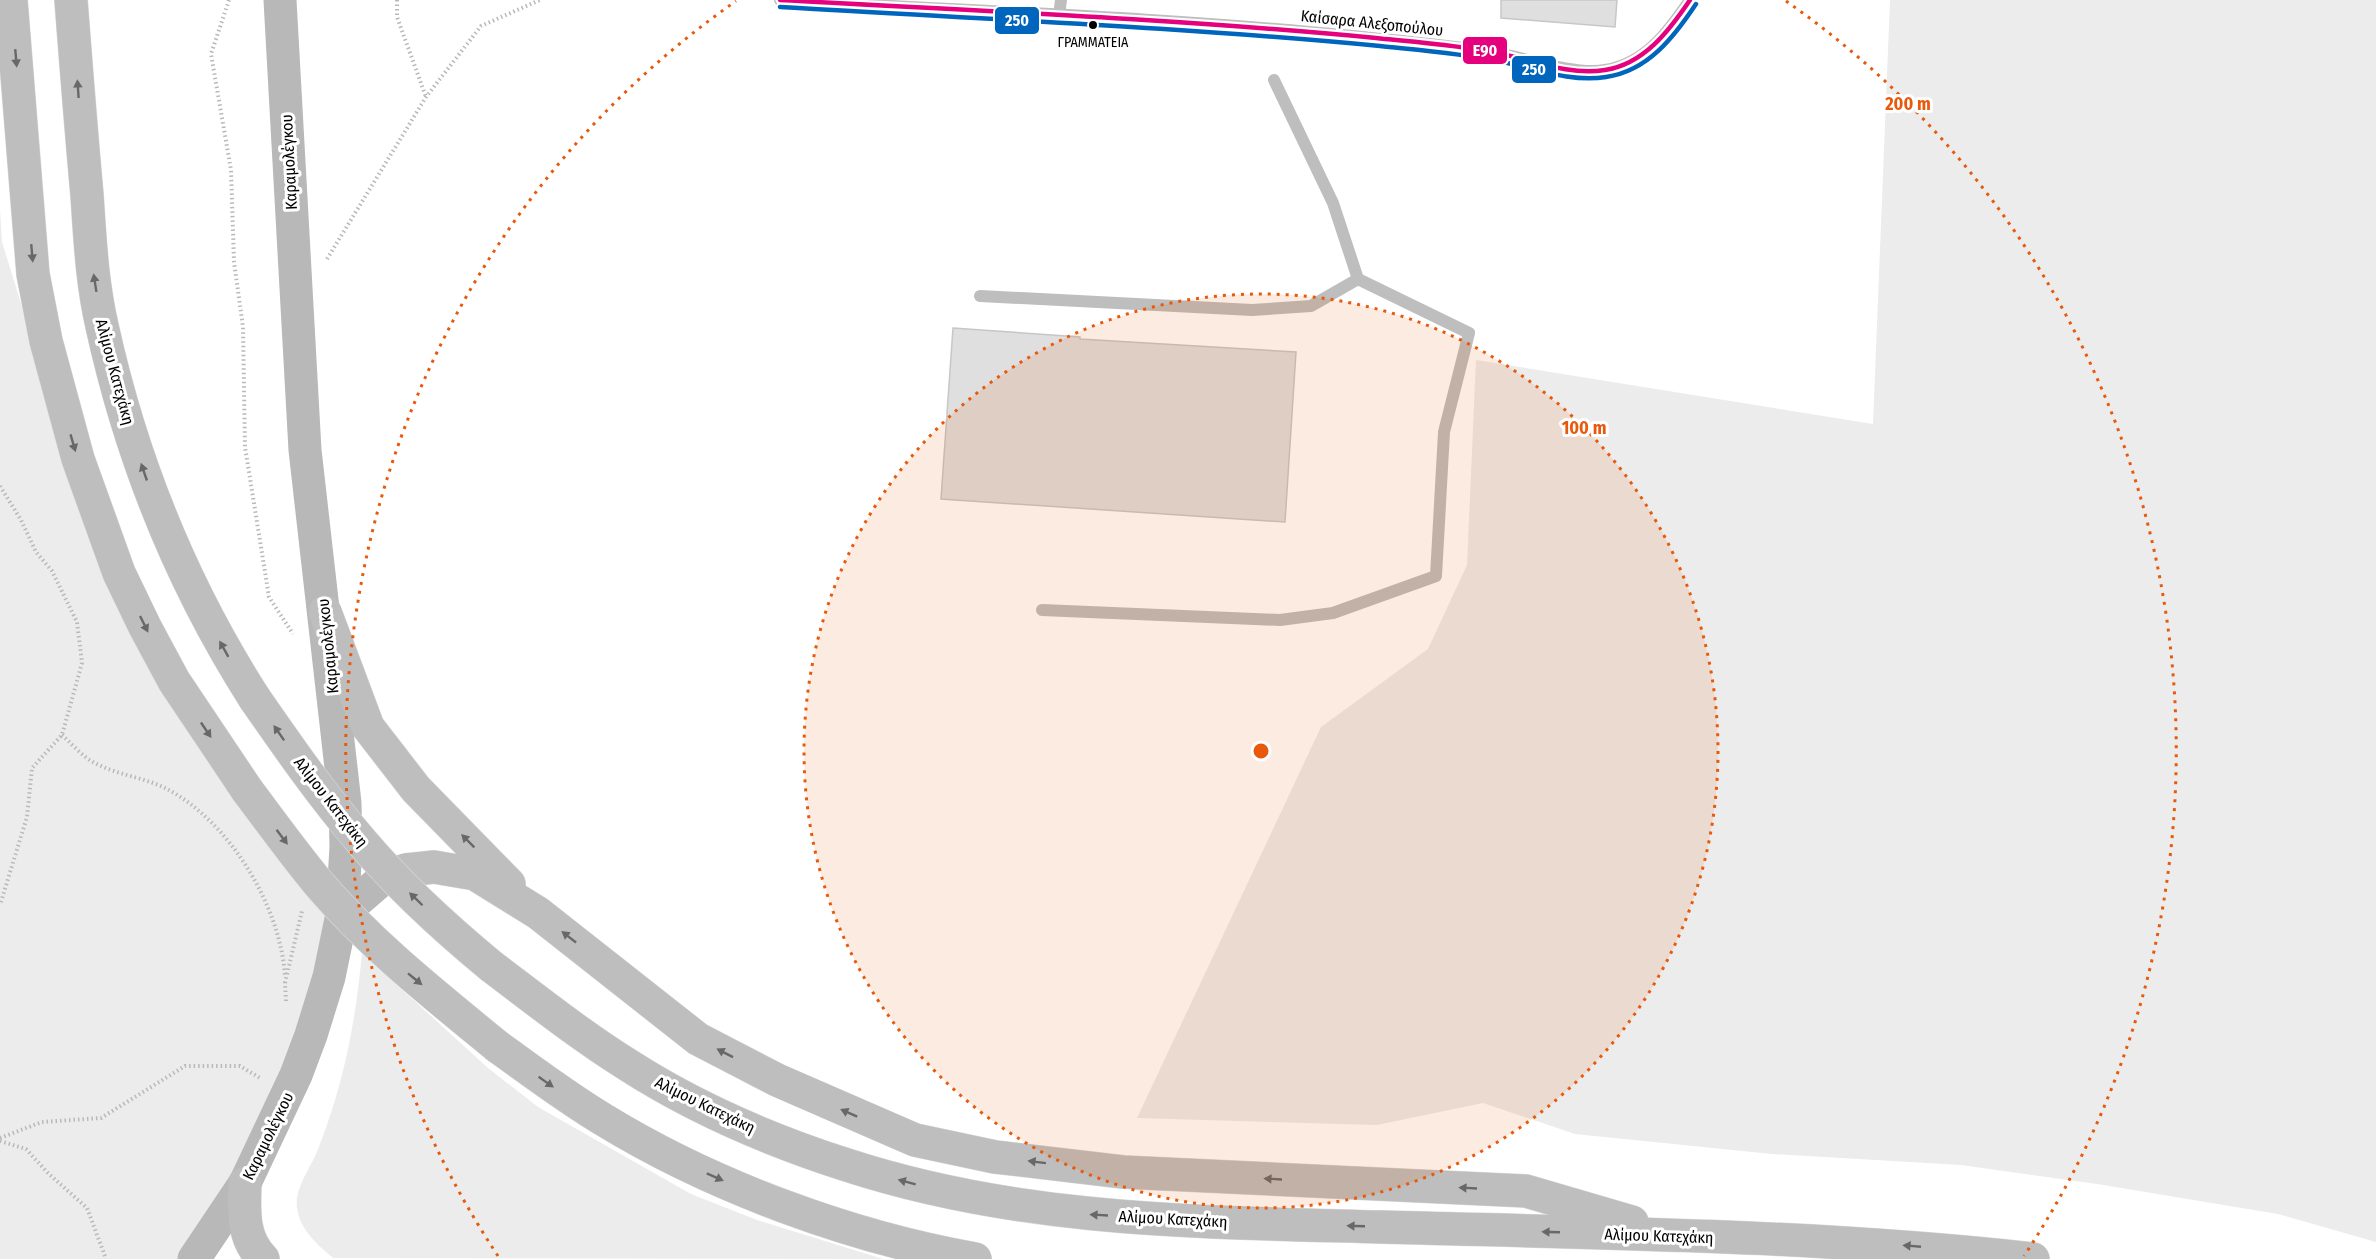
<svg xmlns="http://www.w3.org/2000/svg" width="2376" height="1259" font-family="'Fira Sans Condensed',sans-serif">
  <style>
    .green { fill: #ececec }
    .building { fill: #dfdfdf; stroke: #c7c7c7; stroke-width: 1.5 }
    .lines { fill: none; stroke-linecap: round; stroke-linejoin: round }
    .primary-casing { stroke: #dbdbdb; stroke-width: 34 }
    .path { stroke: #b9b9b9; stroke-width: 4; stroke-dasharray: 1.5 3; stroke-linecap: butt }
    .service { stroke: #bebebe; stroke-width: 12 }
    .secondary { stroke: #b8b8b8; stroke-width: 33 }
    .primary { stroke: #bebebe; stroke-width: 33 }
    .primary-bridge-casing { stroke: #dbdbdb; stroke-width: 34; stroke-linecap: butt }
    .primary-bridge { stroke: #bebebe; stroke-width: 33 }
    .bus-1-casing { stroke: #fff; stroke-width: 9 }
    .bus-2-casing { stroke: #fff; stroke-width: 9 }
    .bus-1 { stroke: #e5007d; stroke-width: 4.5 }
    .bus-2 { stroke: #0065bd; stroke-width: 4.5 }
    .oneway { fill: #686868 }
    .ring { fill: none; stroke: #e8590c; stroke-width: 3; stroke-dasharray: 3 6 }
    .bus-dot { fill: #000; stroke: #fff; stroke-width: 2 }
    .labels { text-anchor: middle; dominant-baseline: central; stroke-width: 6; stroke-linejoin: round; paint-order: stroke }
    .bus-label { font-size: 14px; fill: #000; stroke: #fff }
    .street-label { font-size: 16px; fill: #000; stroke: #fff }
    .centre { fill: #e8590c; stroke: #fff; stroke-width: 3 }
    .ring-label { font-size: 18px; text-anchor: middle; font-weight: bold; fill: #e8590c; stroke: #fff; stroke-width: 6; stroke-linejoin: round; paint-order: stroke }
    .line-badge { stroke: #fff; stroke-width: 2 }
    .badge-label { font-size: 16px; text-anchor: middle; font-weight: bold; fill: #fff }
  </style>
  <rect width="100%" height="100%" fill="#fff"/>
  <g class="green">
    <path d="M1890,0H2376V1242L2278,1214L2097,1184L1961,1165L1772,1154L1575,1134L1483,1103L1377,1125L1137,1118L1321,727L1428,649L1467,565L1476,360L1873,424Z"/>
    <path d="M0,209L2,242L95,543L331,914L312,1004L198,1259H0Z"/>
    <path d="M362,953L488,1068L538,1107L691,1194L757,1220L883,1259L333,1258C317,1244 300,1230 297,1208C294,1190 310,1168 317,1152C344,1083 355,1026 362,953Z"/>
  </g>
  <g class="building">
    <path d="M1501,0H1617L1615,27L1501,18Z"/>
    <path d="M953,328L1080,337V339L1296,352L1285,522L941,499Z"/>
  </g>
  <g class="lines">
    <g class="primary-casing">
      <g id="primary">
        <path d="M11,0L33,274L46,341L78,459L119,573L145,627L174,681L247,790"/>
        <path d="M71,0C76,65 81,130 87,195C90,239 92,283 102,326C131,458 182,585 255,699"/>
        <path d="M325,612L368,727L416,789L509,884"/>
        <path d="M406,870L434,867L475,874L538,913L698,1039L777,1080L915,1140L995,1157L1123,1172L1526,1191L1632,1222"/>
        <path d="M491,966C536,1000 580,1035 628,1065C695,1108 772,1141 847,1165C1022,1222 1200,1222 1381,1227C1599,1233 1817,1235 2033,1259"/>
        <path d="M498,1047C533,1072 567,1098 604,1120C712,1186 850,1237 975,1259"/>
        <path d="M245,1183C244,1211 242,1238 263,1259"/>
      </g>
    </g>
    <g class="path">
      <path d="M229,0L211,54L231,170L234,262L243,327L245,447L269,597L293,634"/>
      <path d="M397,0V17L426,97"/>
      <path d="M327,259L426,97L481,26L540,0"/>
      <path d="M0,486L21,520L36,552L52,571L77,622L82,663L62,735L32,768L27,817L0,905"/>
      <path d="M62,735C72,744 82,756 93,762C116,775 144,777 167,789C230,822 281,907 285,977"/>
      <path d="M286,1001L285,983L302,911"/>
      <path d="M0,1138L42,1122L101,1118L185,1066H240L260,1078"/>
      <path d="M0,1141L26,1149L48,1173L87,1208L106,1259"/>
    </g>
    <g class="service">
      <path d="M780,0C970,11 1162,17 1352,36C1400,41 1450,45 1498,53C1527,59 1576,75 1605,70C1645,64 1669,31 1690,0"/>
      <path d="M1059,16L1061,0"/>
      <path d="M980,296L1252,310L1311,306L1358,279"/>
      <path d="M1042,610L1280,620L1333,613L1436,576L1444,432L1469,333L1358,279L1333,203L1274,80"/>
    </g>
    <g class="secondary">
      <path d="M342,914L386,876L406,870"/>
      <path d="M194,1259L245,1183L296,1075L311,1035L329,977L342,914L346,847L345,803L305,450L280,0"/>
    </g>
    <use href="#primary" class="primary"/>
    <g class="primary-bridge-casing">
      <g id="primary-bridge">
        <path d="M255,699C289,748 323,797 362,842C401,888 445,928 491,966"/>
        <path d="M247,790C271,822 294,854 319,884C372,946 436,996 498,1047"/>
      </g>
    </g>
    <use href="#primary-bridge" class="primary-bridge"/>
    <g class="bus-1-casing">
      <path id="bus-1" d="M780,0C979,11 1177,19 1376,38C1416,42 1458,45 1498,53C1532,60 1569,76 1605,70C1644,64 1669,31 1690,0"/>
    </g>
    <g class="bus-2-casing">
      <path id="bus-2" d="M780,7C980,19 1180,27 1380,46C1419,50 1460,53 1498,61C1533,68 1571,83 1606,77C1648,71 1674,37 1696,4"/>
    </g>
    <use href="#bus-1" class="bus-1"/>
    <use href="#bus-2" class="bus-2"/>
  </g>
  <defs><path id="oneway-solid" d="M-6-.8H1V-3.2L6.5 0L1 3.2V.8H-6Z" transform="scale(1.5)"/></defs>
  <g class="oneway">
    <use href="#oneway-solid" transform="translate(16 58) rotate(85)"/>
    <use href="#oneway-solid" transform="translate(78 89) rotate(-94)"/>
    <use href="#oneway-solid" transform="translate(32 253) rotate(85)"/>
    <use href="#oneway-solid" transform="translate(95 283) rotate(-99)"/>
    <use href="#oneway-solid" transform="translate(73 443) rotate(74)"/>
    <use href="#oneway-solid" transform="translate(144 472) rotate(-109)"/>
    <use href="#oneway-solid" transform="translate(144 624) rotate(64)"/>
    <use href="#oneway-solid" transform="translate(224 649) rotate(-119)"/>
    <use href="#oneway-solid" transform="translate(206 730) rotate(56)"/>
    <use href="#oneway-solid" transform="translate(279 733) rotate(-125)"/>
    <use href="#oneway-solid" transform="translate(282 837) rotate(53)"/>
    <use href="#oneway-solid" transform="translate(468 841) rotate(-135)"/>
    <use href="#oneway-solid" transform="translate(416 899) rotate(-136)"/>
    <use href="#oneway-solid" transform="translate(569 937) rotate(-142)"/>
    <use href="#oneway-solid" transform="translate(415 979) rotate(39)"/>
    <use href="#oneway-solid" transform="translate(725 1053) rotate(-153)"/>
    <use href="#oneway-solid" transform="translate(546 1082) rotate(35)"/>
    <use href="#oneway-solid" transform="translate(849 1113) rotate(-156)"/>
    <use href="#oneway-solid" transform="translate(1037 1162) rotate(-173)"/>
    <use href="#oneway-solid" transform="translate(715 1177) rotate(24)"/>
    <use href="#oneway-solid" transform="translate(1273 1179) rotate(-177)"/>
    <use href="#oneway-solid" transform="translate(907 1182) rotate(-165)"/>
    <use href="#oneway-solid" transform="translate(1468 1188) rotate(-177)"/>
    <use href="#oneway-solid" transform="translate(1099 1215) rotate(-177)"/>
    <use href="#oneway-solid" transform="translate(1356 1226) rotate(-178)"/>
    <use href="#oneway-solid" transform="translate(1551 1232) rotate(-178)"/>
    <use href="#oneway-solid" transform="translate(1912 1246) rotate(-175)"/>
  </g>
  <circle cx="1261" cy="751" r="457" fill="#e8590c" fill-opacity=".12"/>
  <g class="ring">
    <circle cx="1261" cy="751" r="457"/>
    <path d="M498 1256A915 915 0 0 1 736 1M1786 1A915 915 0 0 1 2024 1256"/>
  </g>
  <circle class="bus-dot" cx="1093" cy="25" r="5"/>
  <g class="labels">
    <g class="bus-label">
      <text x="1093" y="42">ΓΡΑΜΜΑΤΕΙΑ</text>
    </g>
    <g class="street-label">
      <text transform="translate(1372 23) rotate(6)">Καίσαρα Αλεξοπούλου</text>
      <text transform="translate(289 162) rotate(-93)">Καραμολέγκου</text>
      <text transform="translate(115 372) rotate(75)">Αλίμου Κατεχάκη</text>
      <text transform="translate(328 646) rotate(-96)">Καραμολέγκου</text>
      <text transform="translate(331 802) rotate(52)">Αλίμου Κατεχάκη</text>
      <text transform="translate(705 1105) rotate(26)">Αλίμου Κατεχάκη</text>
      <text transform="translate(268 1136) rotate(-64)">Καραμολέγκου</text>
      <text transform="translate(1173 1219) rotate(3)">Αλίμου Κατεχάκη</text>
      <text transform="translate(1659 1236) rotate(2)">Αλίμου Κατεχάκη</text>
    </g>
  </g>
  <circle cx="1261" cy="751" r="9" class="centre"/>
  <g class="ring-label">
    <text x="1908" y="110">200 m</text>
    <text x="1584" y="434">100 m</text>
  </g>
  <g class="line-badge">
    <rect x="994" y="6" width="46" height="29" rx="6" fill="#0065bd"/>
    <rect x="1462" y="36" width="46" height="29" rx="6" fill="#e5007d"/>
    <rect x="1511" y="55" width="46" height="29" rx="6" fill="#0065bd"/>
  </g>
  <g class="badge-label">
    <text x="1017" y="26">250</text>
    <text x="1485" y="56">Ε90</text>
    <text x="1534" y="75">250</text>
  </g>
</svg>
